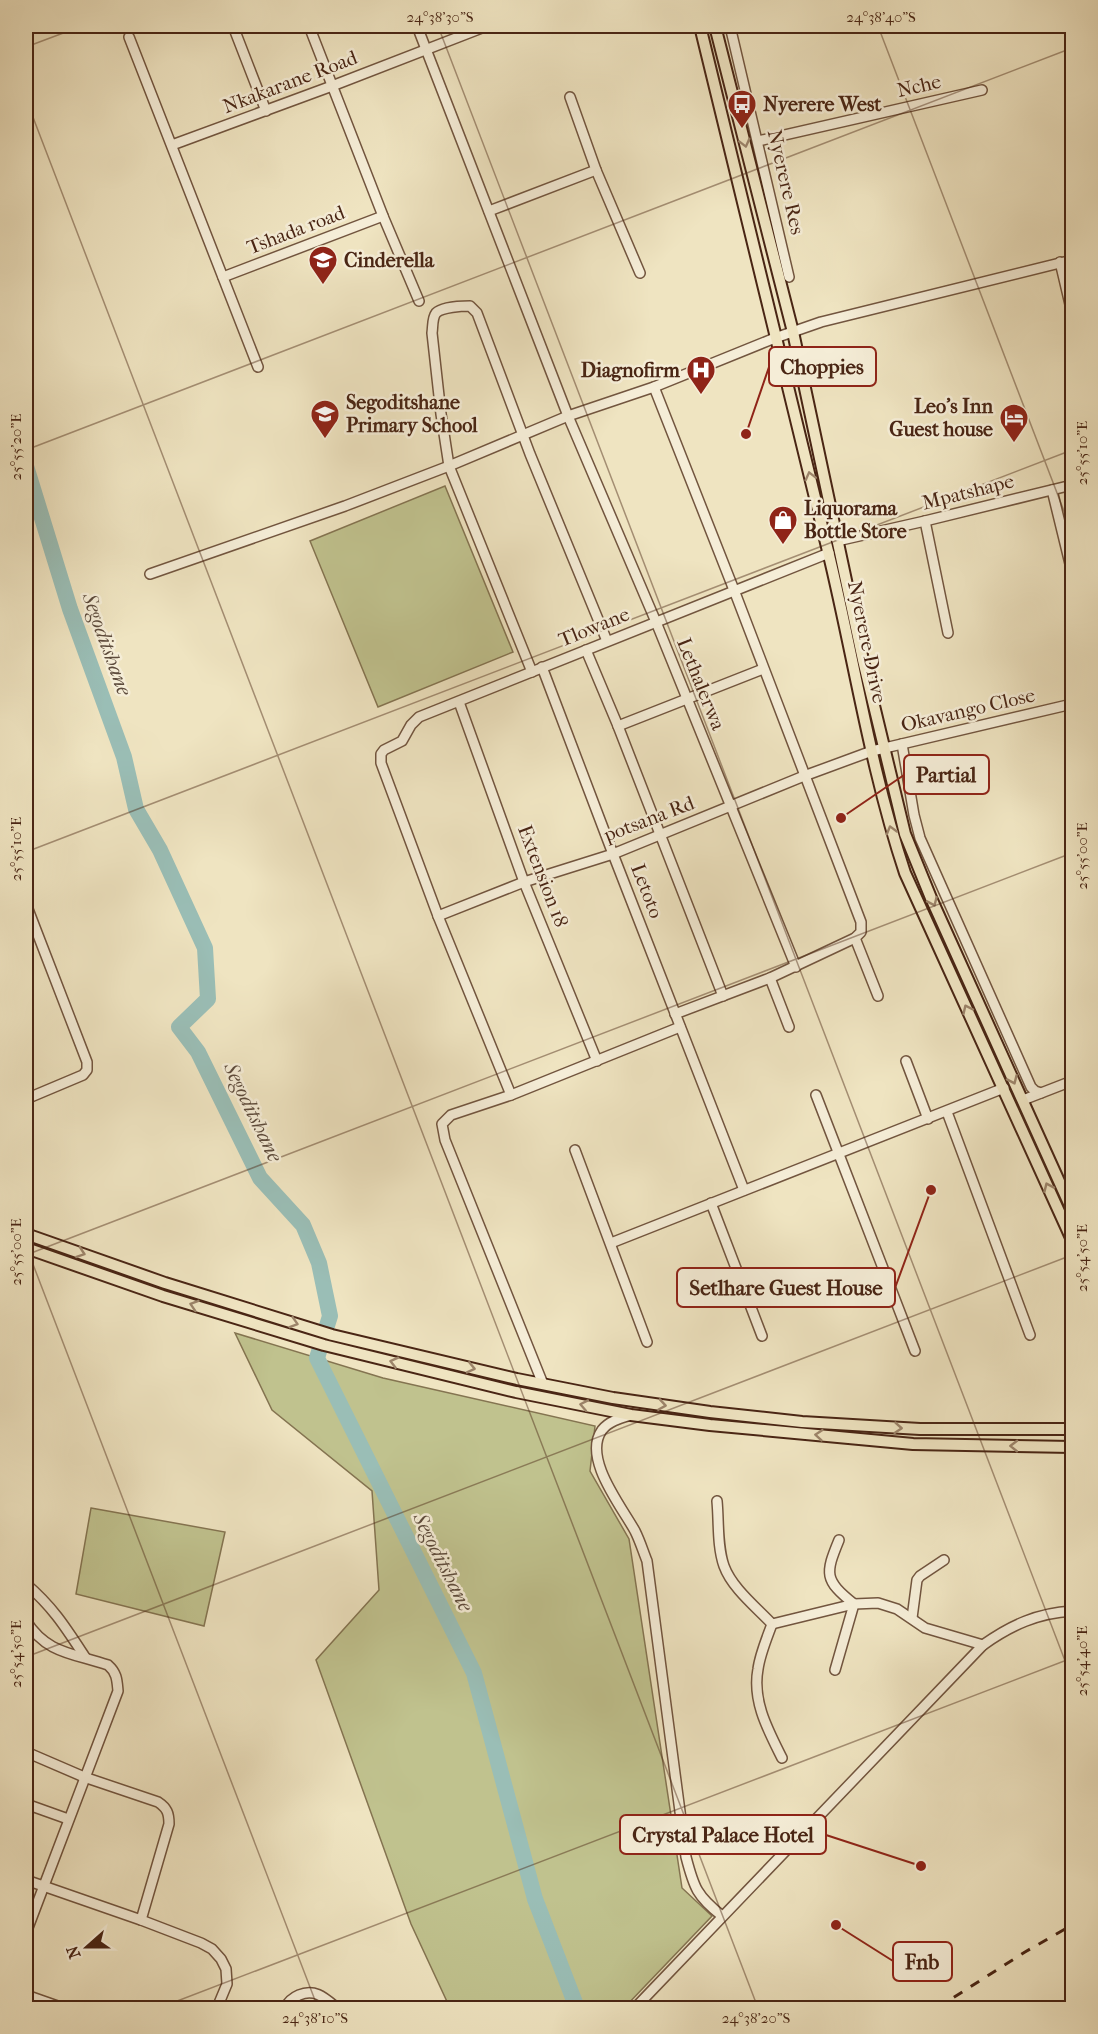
<svg xmlns="http://www.w3.org/2000/svg" width="1098" height="2034" font-family="'IM FELL French Canon',serif">
  <style>
    .green { fill: #c0c28e; stroke: #847451; stroke-width: 1.5 }
    .lines { fill: none; stroke-linecap: round; stroke-linejoin: round }
    .river { stroke: #9abeb6; stroke-width: 16 }
    .minor-casing { stroke: #72553f; stroke-width: 12 }
    .major-casing { stroke: #492514; stroke-width: 14 }
    .minor { stroke: #f5edd7; stroke-width: 9 }
    .major { stroke: #efe4c1; stroke-width: 10 }
    .rail { stroke: #492514; stroke-width: 3; stroke-dasharray: 10 10; stroke-linecap: butt }
    .oneway { stroke: #9c846a }
    .ticks { fill: none; stroke: #492514; stroke-width: 1.5; stroke-opacity: 0.45 }
    .labels { text-anchor: middle; dominant-baseline: central; stroke-width: 5; stroke-linejoin: round; paint-order: stroke }
    .street-label { font-size: 20px; fill: #492514; stroke: #f5edd7 }
    .poi-label { font-size: 20px; font-weight: bold; fill: #492514; stroke: #f5edd7; text-anchor: start }
    .water-label { font-size: 21px; font-style: italic; fill: #5d4b3c; stroke: #f5edd7 }
    .leader { fill: none; stroke: #8f2418; stroke-width: 2 }
    .callout-dot { fill: #8f2418; stroke: #f5edd7; stroke-width: 2 }
    .callout { fill: #f5edd7; stroke: #8f2418; stroke-width: 2 }
    .callout-label { font-size: 21px; text-anchor: middle; font-weight: bold; fill: #492514 }
    .neatline { fill: none; stroke: #492514; stroke-width: 2 }
    .ticks-label { font-size: 15px; text-anchor: middle; fill: #492514 }
  </style>
  <rect width="100%" height="100%" fill="#efe4c1"/>
  <filter id="stains"><feTurbulence type="fractalNoise" baseFrequency=".00333" numOctaves="4"/><feColorMatrix values="0 0 0 0 .2 0 0 0 0 .09 0 0 0 0 .02 0 0 0 .5 -.17"/></filter>
  <radialGradient id="worn" r=".72"><stop offset=".6" stop-color="#630" stop-opacity="0"/><stop offset="1" stop-color="#630" stop-opacity=".3"/></radialGradient>
  <g class="green">
    <path d="M445,486L513,652L378,707L310,541Z"/>
    <path d="M235,1333L383,1378L595,1426L590,1471L629,1539L682,1888L712,1916L624,2008H450L411,1924L316,1660L379,1590L372,1491L272,1410Z"/>
    <path d="M91,1508L225,1532L204,1626L76,1594Z"/>
  </g>
  <g class="lines">
    <path class="river" d="M26,466L70,609L124,757L136,809L160,850L205,948L208,999L179,1027L198,1052L260,1178L303,1225L319,1263L330,1316L317,1358L474,1673L535,1899L577,2008"/>
    <g class="minor-casing">
      <g id="minor">
        <path d="M233,26L266,111"/>
        <path d="M309,26L383,216L419,301"/>
        <path d="M417,26L568,416L656,622L796,967"/>
        <path d="M730,26L789,277"/>
        <path d="M129,37L258,367"/>
        <path d="M570,97L596,170L640,273"/>
        <path d="M758,141L982,90"/>
        <path d="M172,145L332,86L487,26"/>
        <path d="M489,211L596,170"/>
        <path d="M1060,262L1072,313"/>
        <path d="M223,277L383,216"/>
        <path d="M654,387L734,590L861,922V932L855,938L770,978L675,1014"/>
        <path d="M1052,490L1072,572"/>
        <path d="M925,521L948,633"/>
        <path d="M837,541L925,521L1072,485"/>
        <path d="M150,574L345,506L449,466L568,416L654,387L775,338L821,322L1072,260"/>
        <path d="M586,650L618,726L723,996"/>
        <path d="M542,667L613,854L744,1190"/>
        <path d="M532,672L449,466L441,414L432,333C433,327 432,318 436,313C442,307 462,306 470,306L477,313L530,454L607,641"/>
        <path d="M459,702L524,882L597,1061"/>
        <path d="M618,726L763,669"/>
        <path d="M902,744L914,815L920,838L1031,1087L1035,1091L1041,1093"/>
        <path d="M26,904L87,1062V1070L83,1075L26,1099"/>
        <path d="M438,916L524,882L613,854L804,776L872,751L1072,704"/>
        <path d="M855,938L878,996"/>
        <path d="M770,978L789,1027"/>
        <path d="M906,1061L928,1119"/>
        <path d="M511,1095L438,916L381,763V754L384,750L402,741L411,725L419,717L829,553"/>
        <path d="M816,1095L915,1351"/>
        <path d="M1023,1100L1072,1081"/>
        <path d="M947,1112L1030,1335"/>
        <path d="M575,1150L647,1342"/>
        <path d="M711,1203L762,1336"/>
        <path d="M611,1243L1004,1088"/>
        <path d="M543,1384L445,1140L442,1124L451,1115L511,1095L680,1027"/>
        <path d="M631,1415C621,1418 609,1421 602,1430C582,1458 622,1507 635,1531C640,1541 643,1551 647,1561L686,1857C694,1888 697,1896 722,1916"/>
        <path d="M717,1501C719,1522 717,1546 724,1566C732,1588 756,1607 772,1624"/>
        <path d="M26,1584C53,1607 66,1628 85,1657"/>
        <path d="M912,1618L917,1580L920,1576L944,1560"/>
        <path d="M26,1621C47,1654 73,1653 108,1665C117,1673 117,1680 118,1691L26,1933"/>
        <path d="M772,1624L854,1604L878,1603L897,1609L925,1628L983,1645"/>
        <path d="M772,1624C767,1638 760,1654 758,1669C752,1701 768,1730 782,1758"/>
        <path d="M835,1670L854,1604C824,1580 825,1574 839,1540"/>
        <path d="M26,1752L84,1777L158,1802C167,1808 169,1813 169,1824L141,1920"/>
        <path d="M26,1804L68,1819"/>
        <path d="M26,1880L141,1920L201,1943L212,1949L221,1959L226,1969L227,1984L217,2008"/>
        <path d="M26,1995L63,2008"/>
        <path d="M285,2008C288,2002 292,1998 299,1995C315,1988 325,1998 337,2008"/>
        <path d="M635,2008L983,1645C1011,1625 1038,1613 1072,1611"/>
      </g>
    </g>
    <g class="major-casing">
      <g id="major">
        <path d="M700,26C742,201 786,376 828,551C854,658 870,768 905,873L1072,1240"/>
        <path d="M715,26L793,332L863,660L905,834L931,898L1072,1210"/>
        <path d="M26,1234L165,1283L332,1335L517,1379L613,1398L710,1412L802,1422L920,1429H1072"/>
        <path d="M26,1248L163,1296L324,1345L516,1392L631,1415L710,1425L913,1444L1072,1447"/>
      </g>
    </g>
    <use href="#minor" class="minor"/>
    <use href="#major" class="major"/>
    <path class="rail" d="M937,2008L1025,1952L1072,1925"/>
  </g>
  <defs><path id="oneway-chevron" d="M-2-3.5L2.5 0L-2 3.5" fill="none" stroke-width="1.6" stroke-linecap="round" stroke-linejoin="round" transform="scale(1.5)"/></defs>
  <g class="oneway">
    <use href="#oneway-chevron" transform="translate(745 143) rotate(76)"/>
    <use href="#oneway-chevron" transform="translate(810 476) rotate(-104)"/>
    <use href="#oneway-chevron" transform="translate(891 830) rotate(-106)"/>
    <use href="#oneway-chevron" transform="translate(933 902) rotate(66)"/>
    <use href="#oneway-chevron" transform="translate(967 1009) rotate(-115)"/>
    <use href="#oneway-chevron" transform="translate(1013 1080) rotate(66)"/>
    <use href="#oneway-chevron" transform="translate(1048 1187) rotate(-114)"/>
    <use href="#oneway-chevron" transform="translate(81 1253) rotate(19)"/>
    <use href="#oneway-chevron" transform="translate(194 1305) rotate(-162)"/>
    <use href="#oneway-chevron" transform="translate(294 1323) rotate(17)"/>
    <use href="#oneway-chevron" transform="translate(394 1362) rotate(-166)"/>
    <use href="#oneway-chevron" transform="translate(471 1368) rotate(13)"/>
    <use href="#oneway-chevron" transform="translate(584 1405) rotate(-169)"/>
    <use href="#oneway-chevron" transform="translate(662 1405) rotate(9)"/>
    <use href="#oneway-chevron" transform="translate(898 1428) rotate(4)"/>
    <use href="#oneway-chevron" transform="translate(819 1435) rotate(-175)"/>
    <use href="#oneway-chevron" transform="translate(1014 1446) rotate(-179)"/>
  </g>
  <path class="ticks" d="M438,26L1072,1679M878,26L1072,532M26,47L82,26M26,99L758,2008M26,450L1072,48M26,852L1072,450M26,1246L318,2008M26,1255L1072,853M26,1657L1072,1255M159,2008L1072,1658"/>
  <defs>
    <g id="bus-pin" transform="scale(1.5)"><path d="M0 17L-7.5 6A9.5 9.5 0 1 1 7.5 6Z" fill="#8f2418" stroke="#f5edd7"/><path d="M-5-6H5V4H4V6H2V4H-2V6H-4V4H-5ZM-3.5-4V0h7V-4ZM-3.5 1.2v1.5H-2V1.2ZM2 1.2v1.5H3.5V1.2Z" fill="#fff"/></g>
    <g id="school-pin" transform="scale(1.5)"><path d="M0 17L-7.5 6A9.5 9.5 0 1 1 7.5 6Z" fill="#8f2418" stroke="#f5edd7"/><path d="M0-5L7-2L0 1L-7-2ZM-4 1L0 2.5L4 1V4Q0 6-4 4Z" fill="#fff"/></g>
    <g id="hospital-pin" transform="scale(1.5)"><path d="M0 17L-7.5 6A9.5 9.5 0 1 1 7.5 6Z" fill="#8f2418" stroke="#f5edd7"/><path d="M-5-5h3v3.5h4V-5h3V5h-3V1.5h-4V5h-3Z" fill="#fff"/></g>
    <g id="hotel-pin" transform="scale(1.5)"><path d="M0 17L-7.5 6A9.5 9.5 0 1 1 7.5 6Z" fill="#8f2418" stroke="#f5edd7"/><path d="M-6-4.5h1.5V1H6V5H4.5V3h-9V5H-6ZM-4 0a1.8 1.8 0 1 1 3.6 0ZM.5 0V-2.5h3Q6-2.5 6 0Z" fill="#fff"/></g>
    <g id="shop-pin" transform="scale(1.5)"><path d="M0 17L-7.5 6A9.5 9.5 0 1 1 7.5 6Z" fill="#8f2418" stroke="#f5edd7"/><path d="M-5-2.5h2.3a2.7 3.5 0 0 1 5.4 0H5L5.5 6h-11ZM-1.5-2.5h3a1.5 2.3 0 0 0-3 0Z" fill="#fff"/></g>
  </defs>
  <g fill-rule="evenodd">
    <use href="#bus-pin" x="742" y="104"/>
    <use href="#school-pin" x="323" y="260"/>
    <use href="#hospital-pin" x="701" y="370"/>
    <use href="#school-pin" x="325" y="414"/>
    <use href="#hotel-pin" x="1014" y="418"/>
    <use href="#shop-pin" x="783" y="520"/>
  </g>
  <g class="labels">
    <g class="street-label">
      <text transform="translate(290 82) rotate(-21)">Nkakarane Road</text>
      <text transform="translate(919 86) rotate(-13)">Nche</text>
      <text transform="translate(786 182) rotate(77)">Nyerere Res</text>
      <text transform="translate(296 230) rotate(-21)">Tshada road</text>
      <text transform="translate(968 492) rotate(-14)">Mpatshape</text>
      <text transform="translate(594 627) rotate(-22)">Tlowane</text>
      <text transform="translate(867 642) rotate(78)">Nyerere Drive</text>
      <text transform="translate(701 684) rotate(68)">Lethalerwa</text>
      <text transform="translate(968 710) rotate(-13)">Okavango Close</text>
      <text transform="translate(649 819) rotate(-21)">potsana Rd</text>
      <text transform="translate(543 876) rotate(69)">Extension 18</text>
      <text transform="translate(647 891) rotate(69)">Letoto</text>
    </g>
    <g class="poi-label">
      <text x="763" y="104">Nyerere West</text>
      <text x="344" y="260">Cinderella</text>
      <text x="680" y="370" text-anchor="end">Diagnofirm</text>
      <text x="346" y="402">Segoditshane<tspan x="346" dy="23">Primary School</tspan></text>
      <text x="993" y="406" text-anchor="end">Leo's Inn<tspan x="993" dy="23">Guest house</tspan></text>
      <text x="804" y="508">Liquorama<tspan x="804" dy="23">Bottle Store</tspan></text>
    </g>
    <g class="water-label">
      <text transform="translate(107 644) rotate(70)">Segoditshane</text>
      <text transform="translate(253 1112) rotate(64)">Segoditshane</text>
      <text transform="translate(443 1562) rotate(63)">Segoditshane</text>
    </g>
  </g>
  <path class="leader" d="M746 434L769 367M841 818L904 775M931 1190L895 1288M921 1866L826 1835M836 1925L893 1961"/>
  <g class="callout-dot">
    <circle cx="746" cy="434" r="6"/>
    <circle cx="841" cy="818" r="6"/>
    <circle cx="931" cy="1190" r="6"/>
    <circle cx="921" cy="1866" r="6"/>
    <circle cx="836" cy="1925" r="6"/>
  </g>
  <g class="callout">
    <rect x="769" y="347" width="107" height="39" rx="6"/>
    <rect x="904" y="755" width="85" height="39" rx="6"/>
    <rect x="677" y="1268" width="218" height="39" rx="6"/>
    <rect x="620" y="1815" width="206" height="39" rx="6"/>
    <rect x="893" y="1942" width="59" height="39" rx="6"/>
  </g>
  <g class="callout-label">
    <text x="822" y="374">Choppies</text>
    <text x="946" y="782">Partial</text>
    <text x="786" y="1295">Setlhare Guest House</text>
    <text x="723" y="1842">Crystal Palace Hotel</text>
    <text x="922" y="1969">Fnb</text>
  </g>
  <rect width="1098" height="2034" fill="none" stroke="#efe4c1" stroke-width="66"/>
  <g transform="translate(87 1947) rotate(249)" stroke="#f5edd7" stroke-width="4.5" paint-order="stroke">
  <path d="M0-4.5L10 22L0 15L-10 22Z" fill="#492514"/>
  <text y="-9" font-size="16" font-weight="bold" text-anchor="middle" fill="#492514">N</text>
  </g>
  <rect x="33" y="33" width="1032" height="1968" class="neatline"/>
  <g class="ticks-label">
    <text x="440" y="22">24°38'30"S</text>
    <text x="881" y="22">24°38'40"S</text>
    <text transform="translate(16 447) rotate(-90)" y="5">25°55'20"E</text>
    <text transform="translate(1082 453) rotate(-90)" y="5">25°55'10"E</text>
    <text transform="translate(16 849) rotate(-90)" y="5">25°55'10"E</text>
    <text transform="translate(1082 856) rotate(-90)" y="5">25°55'00"E</text>
    <text transform="translate(16 1252) rotate(-90)" y="5">25°55'00"E</text>
    <text transform="translate(1082 1258) rotate(-90)" y="5">25°54'50"E</text>
    <text transform="translate(16 1654) rotate(-90)" y="5">25°54'50"E</text>
    <text transform="translate(1082 1661) rotate(-90)" y="5">25°54'40"E</text>
    <text x="315" y="2023">24°38'10"S</text>
    <text x="756" y="2023">24°38'20"S</text>
  </g>
  <rect width="100%" height="100%" filter="url(#stains)"/>
  <rect width="100%" height="100%" fill="url(#worn)"/>
</svg>
